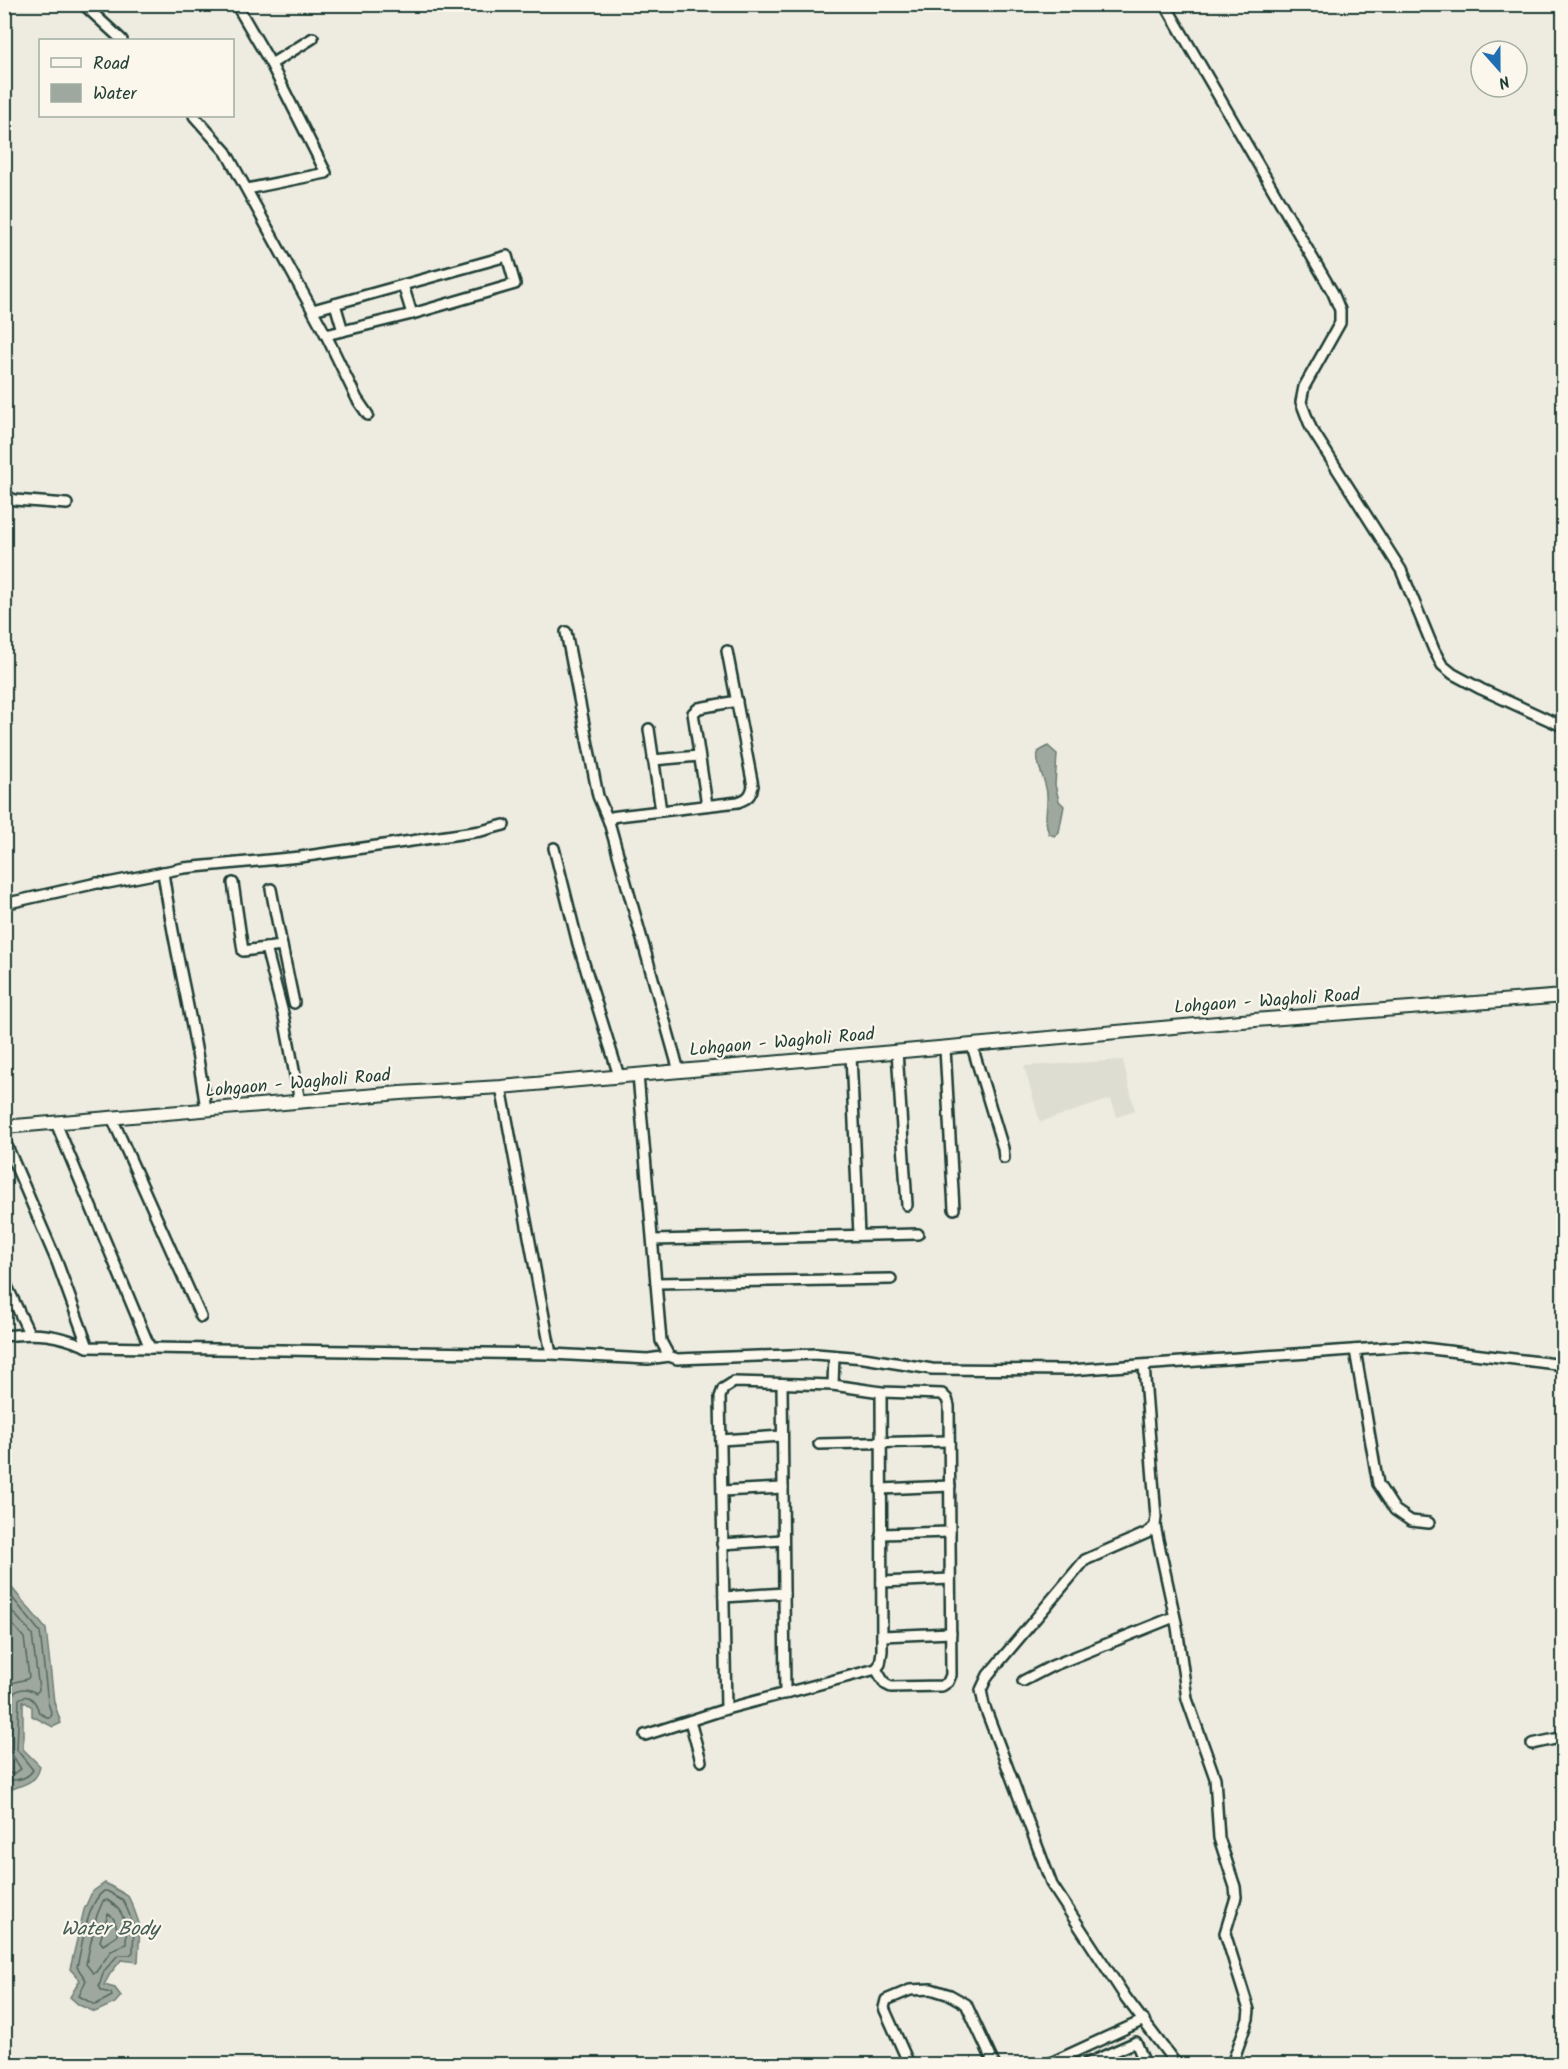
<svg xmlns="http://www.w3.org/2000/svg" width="1568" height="2069" font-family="Kalam,sans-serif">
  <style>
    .built { fill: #ddddd2 }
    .water { fill: #9fa89f; stroke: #6c7d74; stroke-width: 1.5 }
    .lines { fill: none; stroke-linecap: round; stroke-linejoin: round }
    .shore { stroke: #52685f; stroke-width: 1.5 }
    .minor-casing { stroke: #1f3d34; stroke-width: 14 }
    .major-casing { stroke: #1f3d34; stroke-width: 16 }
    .minor { stroke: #fbf7ec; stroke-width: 9 }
    .major { stroke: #fbf7ec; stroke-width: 12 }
    .labels { text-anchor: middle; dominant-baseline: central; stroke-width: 4.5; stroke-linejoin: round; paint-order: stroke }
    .street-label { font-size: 18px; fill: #1f3d34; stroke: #fbf7ec }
    .water-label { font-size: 20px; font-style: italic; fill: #455d54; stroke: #fbf7ec }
  </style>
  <rect width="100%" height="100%" fill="#eeece1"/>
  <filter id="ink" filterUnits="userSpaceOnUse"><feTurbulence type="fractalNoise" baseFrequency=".0167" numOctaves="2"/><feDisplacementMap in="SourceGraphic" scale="12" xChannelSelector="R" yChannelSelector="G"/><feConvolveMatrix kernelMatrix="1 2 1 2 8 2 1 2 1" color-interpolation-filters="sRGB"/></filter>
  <g filter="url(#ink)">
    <path class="built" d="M1123,1060L1135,1111L1117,1117L1111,1099L1040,1122L1024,1066Z"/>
    <g class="water">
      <path d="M1048,746L1057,754L1055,785L1059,801L1064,806L1059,832L1054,836L1049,834C1043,818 1048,810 1047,795C1047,780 1035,766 1038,752Z"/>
      <path d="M12,1588L46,1629L54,1702L61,1723L53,1727L32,1716V1707L23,1701V1749L40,1766C38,1782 25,1784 12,1789L4,1785V1589Z"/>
      <path d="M105,1883L128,1896L134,1909L140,1926L138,1962L121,1960L110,1974L104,1985L115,1988L121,1996L115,2003L95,2012L79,2005L70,1997L80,1980L70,1969L84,1910L92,1892Z"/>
    </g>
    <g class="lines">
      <g class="shore">
        <path d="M4,1594L10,1595L40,1632L48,1703L52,1715L49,1718L39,1713C37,1704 30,1691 19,1699L17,1750L33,1770C27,1780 15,1781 4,1780"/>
        <path d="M4,1602L32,1634L39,1690L36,1693C26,1687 17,1687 10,1698V1751L21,1769L13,1774L4,1772"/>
        <path d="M4,1614L24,1638L29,1677L27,1679L15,1682L4,1690"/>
        <path d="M104,1891H107L123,1900L128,1911L134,1927L133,1952L130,1955H118L104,1971L99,1986L102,1991L111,1993L112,1996L95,2005L79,1996L86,1980L77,1967C82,1947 87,1902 104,1891Z"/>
        <path d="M107,1900C125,1910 127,1925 126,1944L111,1951L96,1972L93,1973L86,1964L97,1915L103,1901Z"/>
        <path d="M108,1914C115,1916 118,1929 117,1936L103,1945L100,1941Z"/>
      </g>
      <g class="minor-casing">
        <g id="minor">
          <path d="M83,4L122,40"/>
          <path d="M236,4L271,64L326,173L247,189"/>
          <path d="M1165,4L1333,293L1340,310V323L1304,387L1301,402L1311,428L1401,570L1434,650L1442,665L1453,674L1481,689L1564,727"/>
          <path d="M271,64L313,38"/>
          <path d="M194,116L226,152L326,335L357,399L368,415"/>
          <path d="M403,285L412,314"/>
          <path d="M335,304L343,331"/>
          <path d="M313,310L507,256L515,284L412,314L326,335"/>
          <path d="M4,495L15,500L67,504"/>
          <path d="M566,632L598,796L609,822"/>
          <path d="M649,729L661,811"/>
          <path d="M653,760L699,756"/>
          <path d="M707,805L693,713L699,708L737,701"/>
          <path d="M554,848L578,944L619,1076"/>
          <path d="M163,872C174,952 196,1030 206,1110"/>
          <path d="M233,883L243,951L266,948"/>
          <path d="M271,889L282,946L266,948L284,1017L300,1102"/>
          <path d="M4,904L97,883H108L184,868L300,857L481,831L504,825"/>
          <path d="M282,946L294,1003"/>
          <path d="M972,1046L1003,1148L1004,1158"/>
          <path d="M945,1048L954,1209"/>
          <path d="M897,1051L907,1205"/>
          <path d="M851,1055L859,1235"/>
          <path d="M679,1071L609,822L612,817L618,816L738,802C747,799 751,796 753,786L727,651"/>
          <path d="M638,1075L661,1341L669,1356L677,1359L816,1354L864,1358L932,1369L1070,1370L1407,1346L1564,1365"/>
          <path d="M501,1087L551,1354"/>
          <path d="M112,1118L201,1317"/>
          <path d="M56,1123L150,1348"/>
          <path d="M4,1139L57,1262L88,1347"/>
          <path d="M653,1240L918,1234"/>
          <path d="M4,1280L29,1333"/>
          <path d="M656,1283L891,1279"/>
          <path d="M4,1336C38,1332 56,1334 88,1347L551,1354L648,1359L669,1356"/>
          <path d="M1355,1350L1378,1484L1395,1510L1411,1521L1429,1523"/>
          <path d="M1144,1366L1156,1517L1155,1526L1177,1627L1187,1699L1215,1778L1219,1838L1235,1887L1236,1897L1225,1933L1249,2010L1248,2019L1232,2064"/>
          <path d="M782,1384L785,1694"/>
          <path d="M833,1385L834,1356"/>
          <path d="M721,1440L782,1436"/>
          <path d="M819,1444L949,1441"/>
          <path d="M881,1489L950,1486"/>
          <path d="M722,1491L783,1488"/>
          <path d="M1155,1526L1147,1533L1085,1560L988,1675L981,1690L984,1705L1052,1885L1126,1998L1176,2064"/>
          <path d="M881,1534L950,1532"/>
          <path d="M722,1544L783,1540"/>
          <path d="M882,1582L950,1579"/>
          <path d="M724,1597L784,1593"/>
          <path d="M882,1636L951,1633"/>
          <path d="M1023,1681L1052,1666L1174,1617"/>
          <path d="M726,1709L720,1397L723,1389L734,1382L833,1385L881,1392L942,1394L947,1399L949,1406L951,1675L948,1682L942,1686L891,1687L885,1684L876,1669"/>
          <path d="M690,1721L701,1761"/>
          <path d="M645,1735L726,1709L876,1669L880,1664L882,1651L881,1392"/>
          <path d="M1532,1744L1564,1737"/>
          <path d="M909,2064L884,2008L886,2000L910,1990L931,1989L950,1995L966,2004L994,2064"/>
          <path d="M1048,2064L1144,2020"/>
          <path d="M1086,2064L1136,2042L1145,2064"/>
        </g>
      </g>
      <g class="major-casing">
        <path id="major" d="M4,1127L400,1093L501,1087L1229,1022L1564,996"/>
      </g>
      <use href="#minor" class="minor"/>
      <use href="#major" class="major"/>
    </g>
  </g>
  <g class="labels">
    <g class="street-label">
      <text transform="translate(1267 1002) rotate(-4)">Lohgaon - Wagholi Road</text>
      <text transform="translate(782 1043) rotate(-5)">Lohgaon - Wagholi Road</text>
      <text transform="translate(298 1084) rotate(-5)">Lohgaon - Wagholi Road</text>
    </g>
    <g class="water-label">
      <text x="110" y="1930">Water Body</text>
    </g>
  </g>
  <rect width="1568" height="2069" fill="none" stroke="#fbf7ec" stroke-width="24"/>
  <rect x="12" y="12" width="1544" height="2045" fill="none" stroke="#1f3d34" stroke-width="2" filter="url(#ink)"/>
  <rect x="39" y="39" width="195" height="78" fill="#fbf7ec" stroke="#a3ada2" stroke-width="1.5"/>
  <rect x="51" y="58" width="30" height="9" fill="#fbf7ec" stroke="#a3ada2" stroke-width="1.5"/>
  <text x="93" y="69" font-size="18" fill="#1f3d34">Road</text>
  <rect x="51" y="84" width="30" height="18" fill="#9fa89f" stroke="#a3ada2" stroke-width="1.5"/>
  <text x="93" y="99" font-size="18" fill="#1f3d34">Water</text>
  <g transform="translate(1499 69) rotate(159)"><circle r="28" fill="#fbf7ec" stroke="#a3ada2" stroke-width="1.5"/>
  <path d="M0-4.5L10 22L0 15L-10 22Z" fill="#1f6fb2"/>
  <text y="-9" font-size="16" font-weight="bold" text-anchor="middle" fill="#1f3d34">N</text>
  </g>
</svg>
